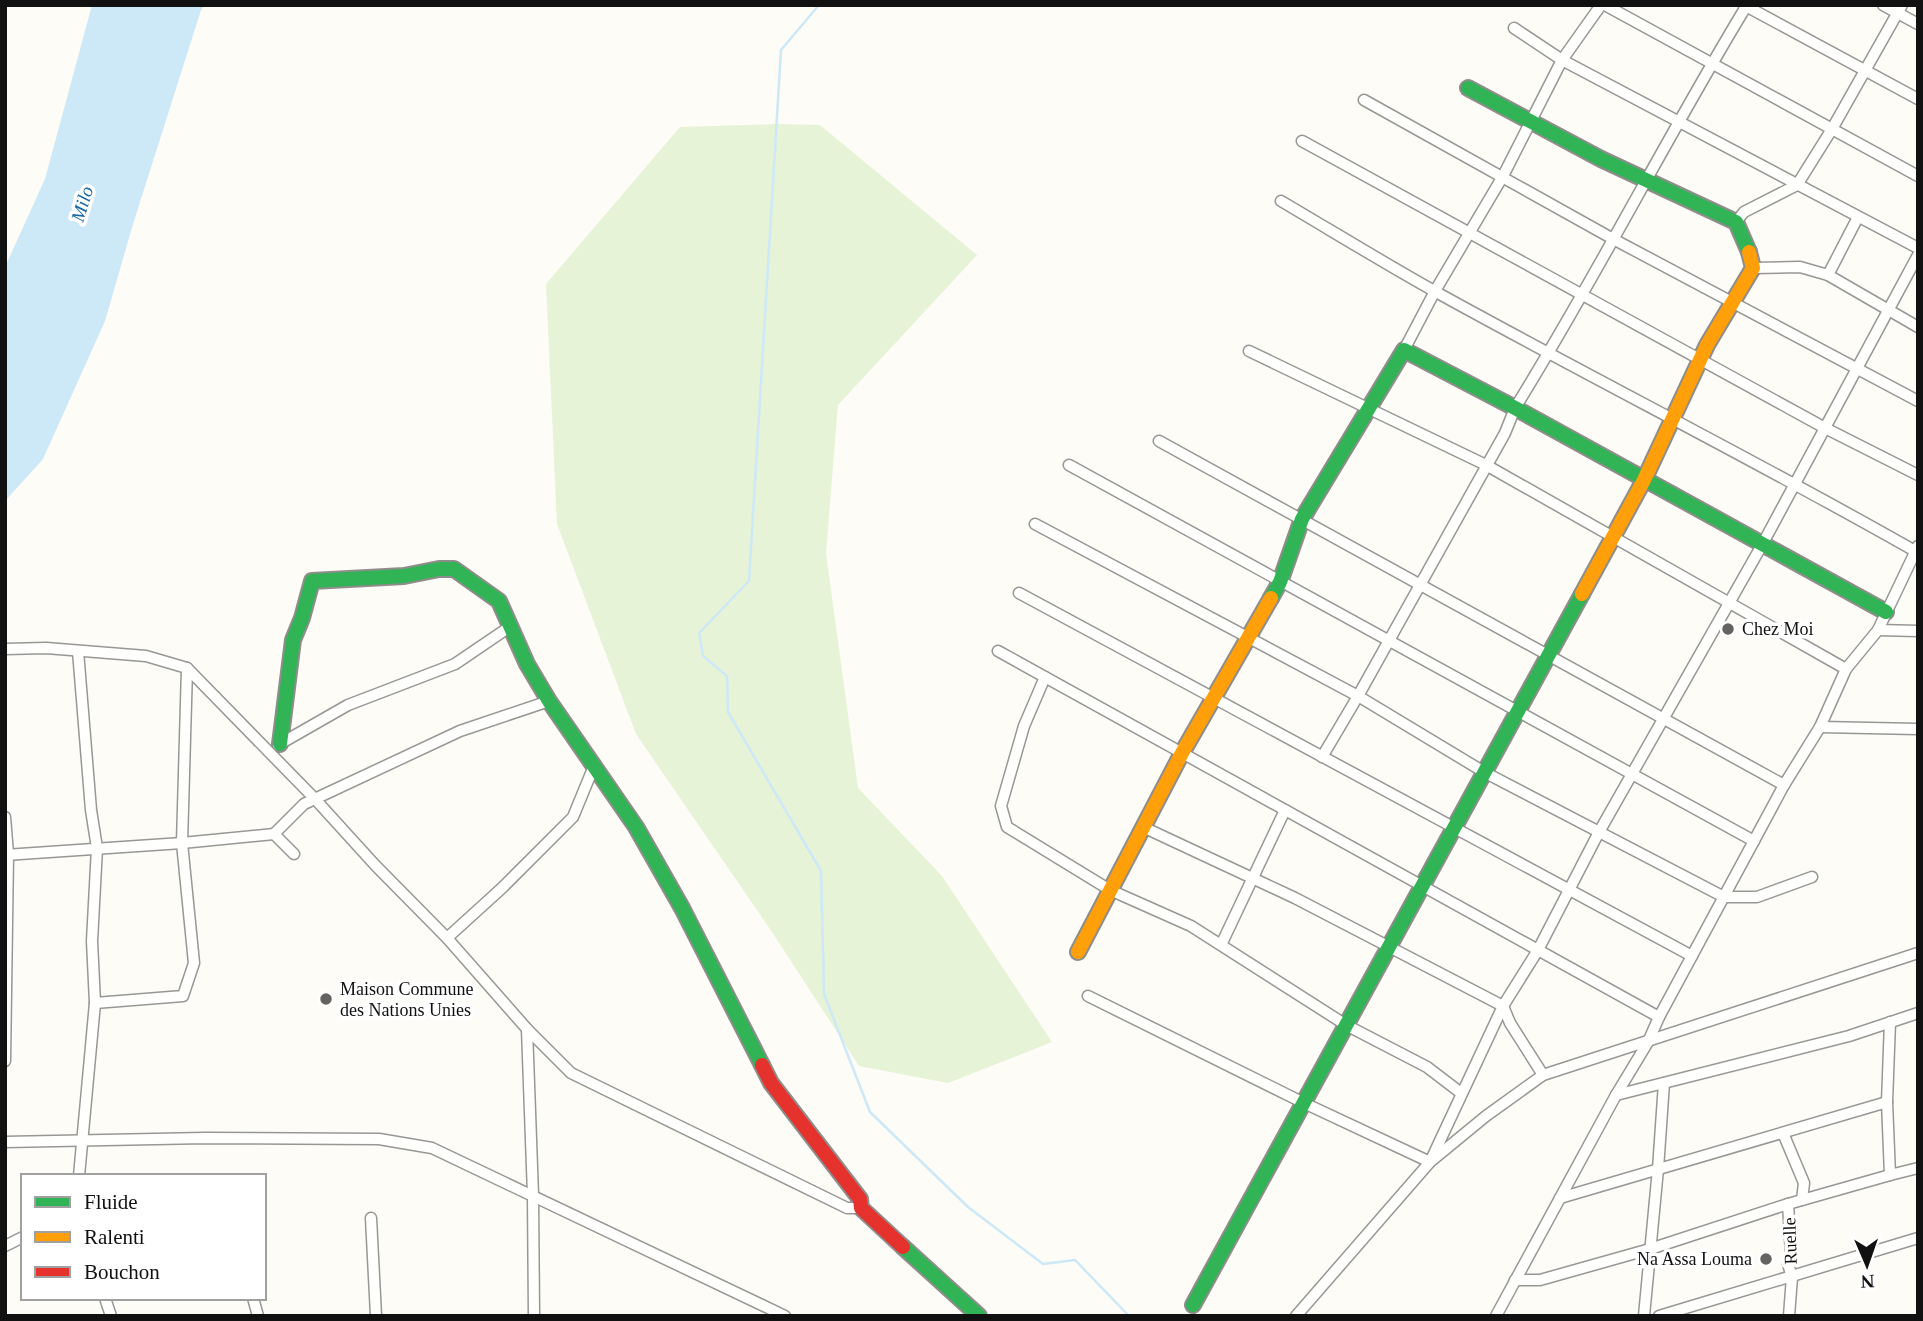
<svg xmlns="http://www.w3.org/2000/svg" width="1923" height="1321" font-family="'Times New Roman',serif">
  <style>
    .green { fill: #e7f3d7 }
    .water { fill: #cde8f7 }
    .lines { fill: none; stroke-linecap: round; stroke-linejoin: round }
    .stream { stroke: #cde8f7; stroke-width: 2.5 }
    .street-casing { stroke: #979795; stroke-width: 13 }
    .fast-casing { stroke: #8e8d8b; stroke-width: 18 }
    .slow-casing { stroke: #8e8d8b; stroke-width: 18 }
    .jam-casing { stroke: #8e8d8b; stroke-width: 18 }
    .street { stroke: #fffffe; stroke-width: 10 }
    .fast { stroke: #30b455; stroke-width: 14 }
    .slow { stroke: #ff9f0a; stroke-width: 14 }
    .jam { stroke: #e5322d; stroke-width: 14 }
    .poi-dot { fill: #646362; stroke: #fff; stroke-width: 2.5 }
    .labels { text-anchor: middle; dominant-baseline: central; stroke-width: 7; stroke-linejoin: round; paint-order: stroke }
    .poi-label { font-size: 18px; fill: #111; stroke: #fff; text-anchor: start }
    .street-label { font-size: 18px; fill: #111; stroke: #fff }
    .water-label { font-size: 19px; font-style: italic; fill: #1768a6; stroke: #fff }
  </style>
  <rect width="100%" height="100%" fill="#fdfcf7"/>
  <path class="green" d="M777,124L820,125L977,255L838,405L826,553L858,788L942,876L1052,1042L948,1083L859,1066L772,932L636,734L557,524L546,284L680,127Z"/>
  <path class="water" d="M92,5H205L201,10L133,224L105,321L43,459L5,501V267L45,179Z"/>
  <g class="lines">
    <path class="stream" d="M819,5L781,50L749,581L699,633L703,656L727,676L728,712L821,871L824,994L870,1112L968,1207L1043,1264L1075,1260L1129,1316"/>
    <g class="street-casing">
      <g id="street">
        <path d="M1605,5L1918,176"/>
        <path d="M1744,5L1918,99"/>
        <path d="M1883,5L1918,24"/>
        <path d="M1514,28L1562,60L1918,248"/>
        <path d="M1364,100L1615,240L1918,401"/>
        <path d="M1302,141L1825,428L1918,475"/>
        <path d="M1281,201C1332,231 1384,263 1436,292C1595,380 1757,461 1915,551"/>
        <path d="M1736,222L1744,212L1797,185L1832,129L1902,5"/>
        <path d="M1753,268L1800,267L1828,275L1918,327"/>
        <path d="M1828,275L1858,217"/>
        <path d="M1404,350L1435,291L1503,176L1562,60L1601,5"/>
        <path d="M1249,351L1486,465L1846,669"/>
        <path d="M1159,441L1784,785"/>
        <path d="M1069,465L1754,841"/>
        <path d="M1035,524L1358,696L1484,772L1724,897H1757L1812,877"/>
        <path d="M1019,593L1692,956"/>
        <path d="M1878,630L1918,631"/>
        <path d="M5,649L46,648L146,656L187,668L315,799L375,865L447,938L527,1029L571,1073L847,1208H861"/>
        <path d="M78,651L91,810L97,848L92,941L95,1003L79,1176"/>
        <path d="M998,651L1659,1017"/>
        <path d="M1045,677L1024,726L1001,806L1007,827L1110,890L1191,926L1346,1025L1427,1067L1461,1093"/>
        <path d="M1820,727L1918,729"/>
        <path d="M278,745L348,705L455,664L511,626"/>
        <path d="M1322,757L1358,696L1505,433L1515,408C1597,276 1666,138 1747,5"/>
        <path d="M5,817L8,854L5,1061"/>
        <path d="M1143,827L1295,898L1503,1006L1510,1023L1543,1075"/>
        <path d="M274,834L294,854"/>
        <path d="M5,855L182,843L274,834L304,804L460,731L549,701"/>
        <path d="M447,938L502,888L573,817L594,766"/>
        <path d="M1221,945L1285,810"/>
        <path d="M1088,996L1304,1103L1430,1162L1503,1006L1538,950L1599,832L1762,545L1918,255"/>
        <path d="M95,1003L183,996L194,963L182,843L187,668"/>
        <path d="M1890,1022L1887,1102L1890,1175L1918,1168"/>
        <path d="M527,1029L533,1195L534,1316"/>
        <path d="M1616,1095L1849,1036L1918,1013"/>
        <path d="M1783,1133L1804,1183L1802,1200"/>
        <path d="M5,1142L205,1138L379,1139L432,1148L785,1316"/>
        <path d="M1560,1198L1887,1102"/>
        <path d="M1788,1204L1791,1254L1788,1264L1792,1277L1789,1316"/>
        <path d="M371,1218L376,1316"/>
        <path d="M5,1246L23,1237"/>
        <path d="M1515,1280H1540L1650,1249L1788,1204L1890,1175"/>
        <path d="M105,1298L111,1316"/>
        <path d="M253,1298L258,1316"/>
        <path d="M1296,1316L1430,1162L1486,1116L1543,1075L1918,953"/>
        <path d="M1496,1316L1616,1095L1648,1042L1659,1017L1784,785L1820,727L1846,669L1878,630L1918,546"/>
        <path d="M1644,1316L1658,1169L1664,1083"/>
        <path d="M1659,1316L1918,1238"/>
      </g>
    </g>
    <g class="fast-casing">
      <g id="fast">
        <path d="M1468,88L1601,159L1736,222L1749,252"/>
        <path d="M1271,598L1280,582L1302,519L1404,350L1515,408L1886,612"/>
        <path d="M280,744L293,640L302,618L312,581L404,576L439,569H454L499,601L527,664L549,701L636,827L682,908L762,1065"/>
        <path d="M903,1247L979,1316"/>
        <path d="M1193,1305L1582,594"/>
      </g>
    </g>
    <g class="slow-casing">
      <g id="slow">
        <path d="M1582,594L1644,480L1707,345L1753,268L1749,252"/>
        <path d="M1078,952L1182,753L1271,598"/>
      </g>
    </g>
    <g class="jam-casing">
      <path id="jam" d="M762,1065L771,1083L860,1199L861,1208L903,1247"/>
    </g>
    <use href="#street" class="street"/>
    <use href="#fast" class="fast"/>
    <use href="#slow" class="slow"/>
    <use href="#jam" class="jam"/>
  </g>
  <g class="poi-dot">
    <circle cx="1728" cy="629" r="7"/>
    <circle cx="326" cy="999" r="7"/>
    <circle cx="1766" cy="1259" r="7"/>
  </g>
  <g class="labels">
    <g class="poi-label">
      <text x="1742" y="629">Chez Moi</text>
      <text x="340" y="989">Maison Commune<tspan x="340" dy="21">des Nations Unies</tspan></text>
      <text x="1752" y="1259" text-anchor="end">Na Assa Louma</text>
    </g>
    <g class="street-label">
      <text transform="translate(1790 1241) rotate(-92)">Ruelle</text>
    </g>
    <g class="water-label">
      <text transform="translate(82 204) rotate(-73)">Milo</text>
    </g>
  </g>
  <rect width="1923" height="1321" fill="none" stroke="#111111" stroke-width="14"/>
  <rect x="21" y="1174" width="245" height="126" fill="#ffffff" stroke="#a0a0a0" stroke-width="2"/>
  <rect x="35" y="1197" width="35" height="10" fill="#30b455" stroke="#a0a0a0" stroke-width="2"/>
  <text x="84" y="1209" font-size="21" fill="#111111">Fluide</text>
  <rect x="35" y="1232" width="35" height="10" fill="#ff9f0a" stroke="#a0a0a0" stroke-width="2"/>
  <text x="84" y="1244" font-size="21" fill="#111111">Ralenti</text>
  <rect x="35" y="1267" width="35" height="10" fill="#e5322d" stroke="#a0a0a0" stroke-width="2"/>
  <text x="84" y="1279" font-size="21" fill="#111111">Bouchon</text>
  <g transform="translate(1867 1265) rotate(178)" stroke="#ffffff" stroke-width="5" paint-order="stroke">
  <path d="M0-5L12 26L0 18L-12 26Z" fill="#111111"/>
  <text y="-10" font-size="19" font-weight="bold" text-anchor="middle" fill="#111111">N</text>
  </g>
</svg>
